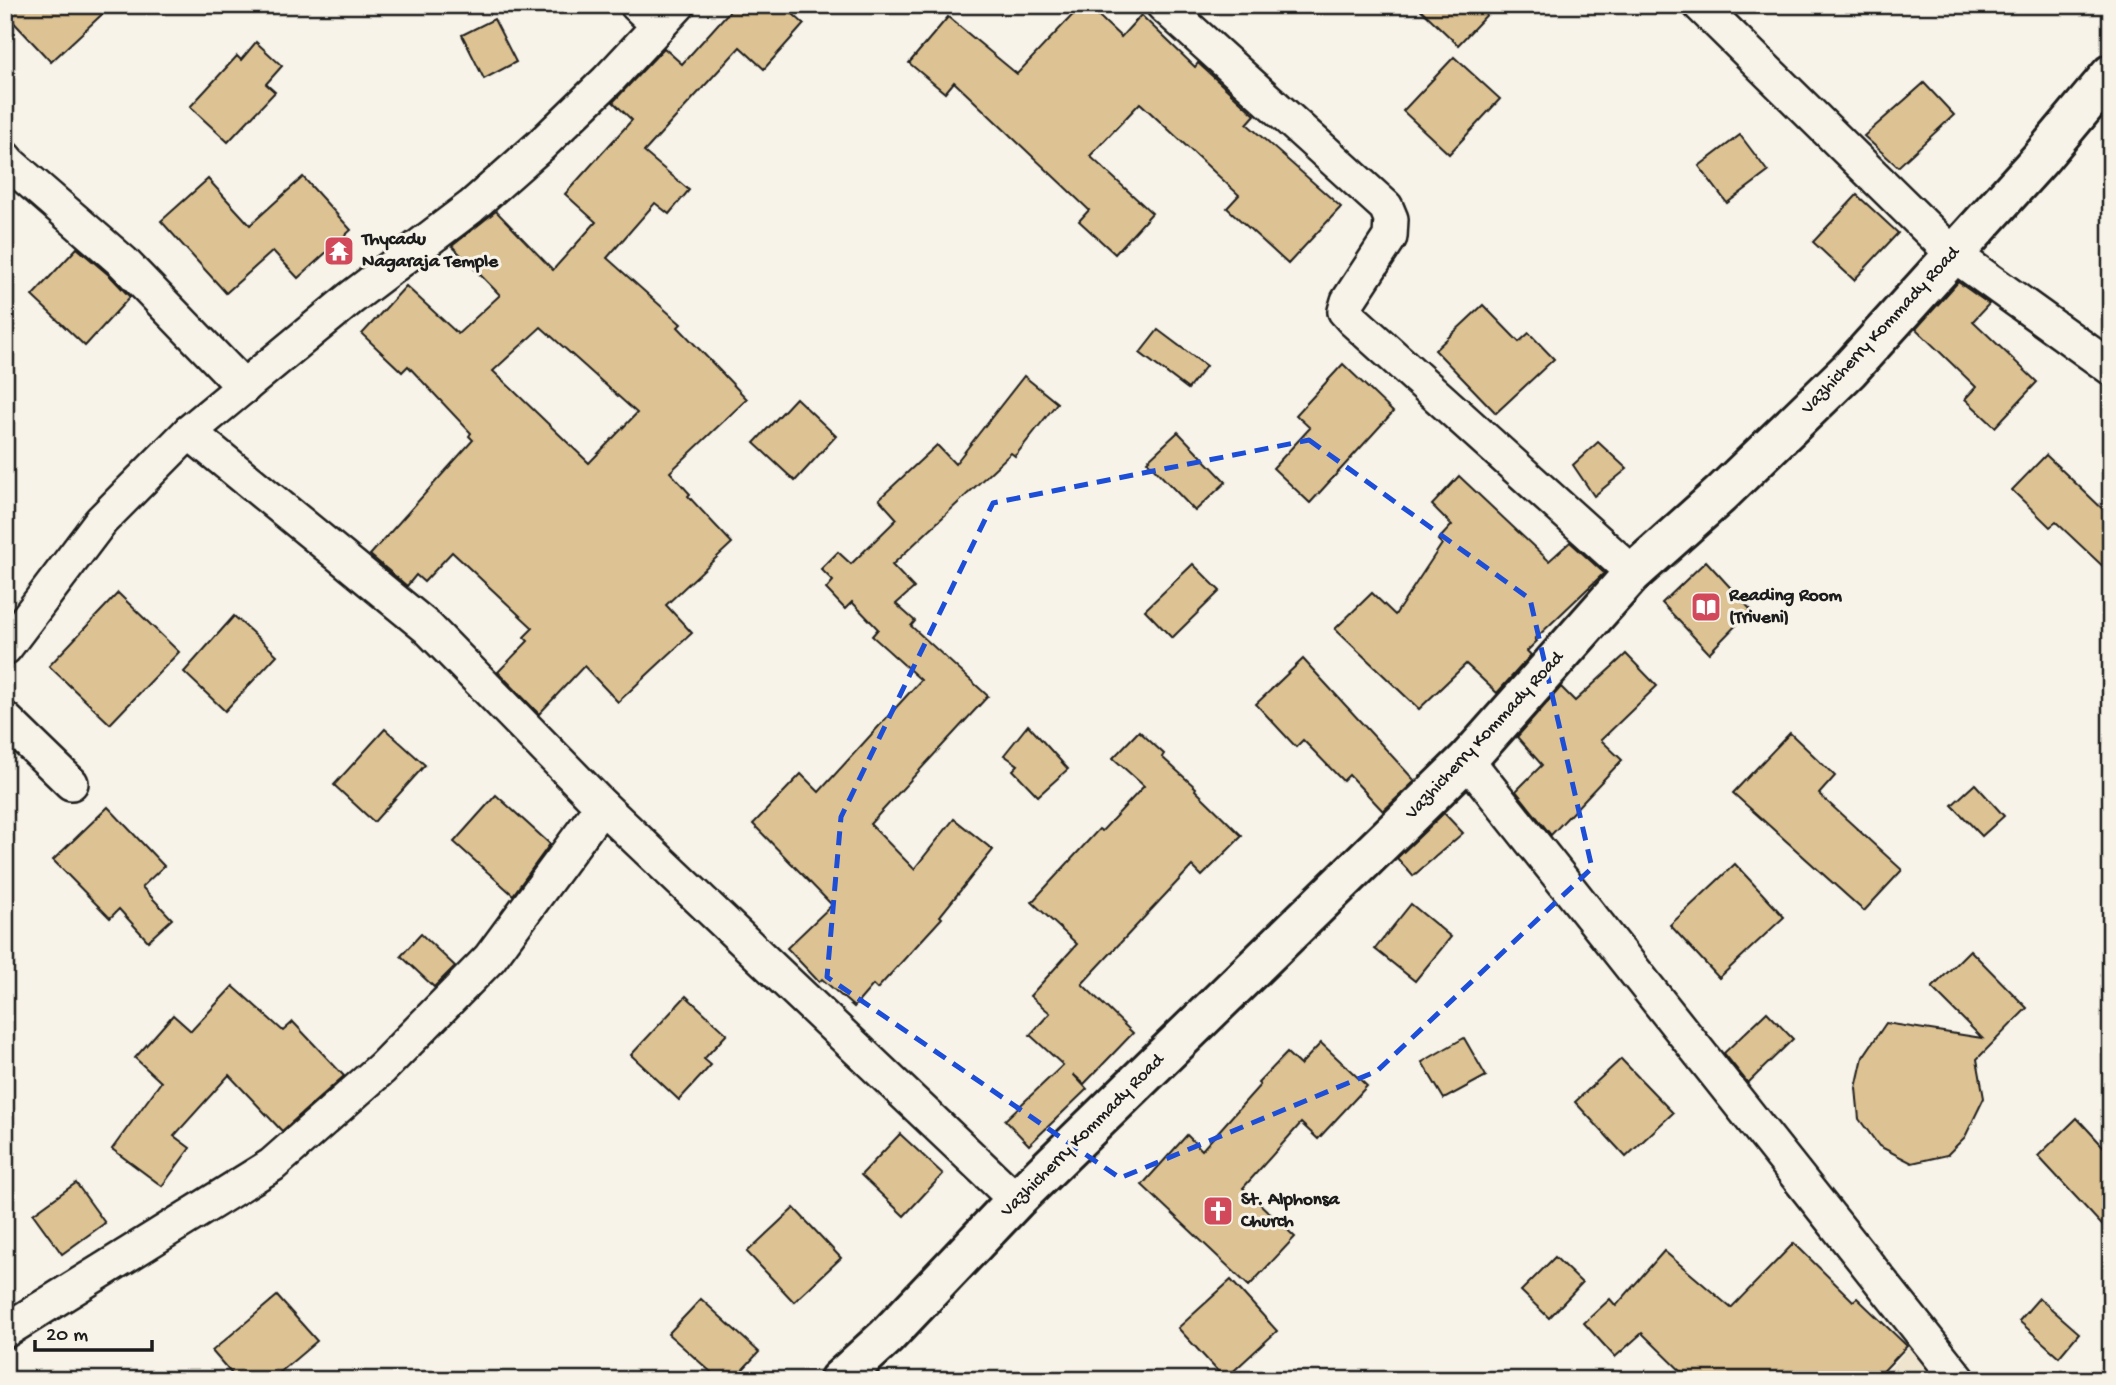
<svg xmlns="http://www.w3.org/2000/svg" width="2116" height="1385" font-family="'Gochi Hand',sans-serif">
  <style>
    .built { fill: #efe5ce }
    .building { fill: #ddc393; stroke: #1c1c1c; stroke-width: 2; fill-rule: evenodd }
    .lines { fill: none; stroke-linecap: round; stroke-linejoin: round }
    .street-casing { stroke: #1c1c1c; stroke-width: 38 }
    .secondary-casing { stroke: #1c1c1c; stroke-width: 44 }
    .street { stroke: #f7f3e8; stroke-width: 33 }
    .secondary { stroke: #f7f3e8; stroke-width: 38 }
    .marked { fill: none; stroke: #1d4ed8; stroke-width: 5; stroke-dasharray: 14 9; stroke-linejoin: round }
    .labels { text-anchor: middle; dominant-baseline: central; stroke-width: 6; stroke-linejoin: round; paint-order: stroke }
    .poi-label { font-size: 19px; font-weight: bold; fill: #1c1c1c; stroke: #f7f3e8; text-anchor: start }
    .street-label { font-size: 19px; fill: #1c1c1c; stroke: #f7f3e8 }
  </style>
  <rect width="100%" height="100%" fill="#f7f3e8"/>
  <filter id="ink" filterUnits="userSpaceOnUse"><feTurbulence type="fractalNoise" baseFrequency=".0143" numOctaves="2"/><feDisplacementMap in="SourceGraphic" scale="14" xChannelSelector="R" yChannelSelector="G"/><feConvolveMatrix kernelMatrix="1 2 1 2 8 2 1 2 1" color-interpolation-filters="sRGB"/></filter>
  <g filter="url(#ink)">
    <path class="built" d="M1924,1330L1965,1380H1889L1886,1373Z"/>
    <g class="building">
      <path d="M5,5H112L51,62L5,13Z"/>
      <path d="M735,5H783L804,24L764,69L740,47L644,152L689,190L669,214L655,203L607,258L681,324L678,327L747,399L670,472L690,494L688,496L732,543L666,605L692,633L618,702L584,666L539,714L498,672L528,641L524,637L533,628L452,552L424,582L416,575L407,586L370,555L473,440L469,436L471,433L408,366L402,372L362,334L406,286L458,334L500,295L452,246L496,211L553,270L596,222L565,194L632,120L613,102L664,48L682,64ZM541,327L637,413L589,463L493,371Z"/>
      <path d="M1082,5H1087L1121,37L1141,15L1195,67L1198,63L1255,115L1247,124L1341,207L1288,264L1227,208L1239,195L1140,103L1090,156L1152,213L1115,254L1079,221L1089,210L954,82L945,93L909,63L948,17L1017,74Z"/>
      <path d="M1416,5H1496L1458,45Z"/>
      <path d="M494,19L516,62L484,79L462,35Z"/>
      <path d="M256,42L282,66L266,84L275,92L228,142L190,107L237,56L241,60Z"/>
      <path d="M1454,57L1500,99L1449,154L1403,111Z"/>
      <path d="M1924,83L1954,115L1898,167L1864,136Z"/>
      <path d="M1740,135L1768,172L1727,203L1699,166Z"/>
      <path d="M303,177L351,230L298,278L273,251L226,293L161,221L208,179L250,225Z"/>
      <path d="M1857,195L1898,233L1854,280L1813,242Z"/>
      <path d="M77,248L110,276L130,297L85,346L32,296Z"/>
      <path d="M1958,282L1989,304L1973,321L2037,382L1995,427L1965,399L1976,387L1916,329Z"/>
      <path d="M1483,305L1519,342L1529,333L1554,359L1496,413L1435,350Z"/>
      <path d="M1158,330L1206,366L1188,389L1140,353Z"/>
      <path d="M1343,364L1393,412L1310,503L1273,468L1310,428L1296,415Z"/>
      <path d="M1024,376L1057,403L1015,456L1011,453L892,565L914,588L896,604L915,621L911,626L988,696L870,824L914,869L954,819L993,850L940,916L942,918L877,989L873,985L854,1007L822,979L819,982L787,948L832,905L753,824L801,774L819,792L921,680L872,636L878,629L852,602L845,609L826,589L833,581L821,569L838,552L851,564L897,519L879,499L937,445L955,464Z"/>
      <path d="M796,398L836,436L795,481L754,443Z"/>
      <path d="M1178,432L1226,482L1195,511L1147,461Z"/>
      <path d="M1598,442L1627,469L1594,496L1573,465Z"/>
      <path d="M2046,455L2111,517V574L2056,522L2050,527L2012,490Z"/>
      <path d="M1459,476L1549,561L1570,542L1604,573L1535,639L1537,641L1527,651L1531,655L1497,693L1466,664L1419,709L1335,629L1372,593L1395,615L1442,544L1438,540L1452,525L1432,505Z"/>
      <path d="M1706,561L1751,610L1709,653L1662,603Z"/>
      <path d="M1193,564L1220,591L1172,638L1145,610Z"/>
      <path d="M118,593L179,652L110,724L49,666Z"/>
      <path d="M234,616L277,655L225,711L184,672Z"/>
      <path d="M1626,654L1657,686L1601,740L1622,760L1551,835L1516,791L1542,765L1517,737L1561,687L1575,701Z"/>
      <path d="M1303,659L1415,781L1383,811L1349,775L1343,781L1303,740L1296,747L1256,704Z"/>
      <path d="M1028,725L1068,769L1038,796L1013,770L1018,765L1004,755Z"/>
      <path d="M385,729L425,765L374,822L334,785Z"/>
      <path d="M1139,731L1164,754L1162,757L1196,788L1195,790L1242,836L1202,876L1192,866L1082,984L1133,1033L1084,1084L1073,1074L1087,1089L1029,1145L1005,1120L1063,1065L1030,1035L1050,1013L1030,996L1077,944L1032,902L1099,829L1102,831L1144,786L1113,758Z"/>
      <path d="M1790,733L1835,776L1819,794L1902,870L1864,911L1733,793Z"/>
      <path d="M1975,784L2004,816L1982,836L1952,805Z"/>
      <path d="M496,795L550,844L513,895L454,842Z"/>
      <path d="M108,807L164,866L142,887L172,919L148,941L119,909L110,918L53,860Z"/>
      <path d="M1444,813L1463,833L1413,876L1397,858Z"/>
      <path d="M1735,864L1784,917L1719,978L1670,925Z"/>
      <path d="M1411,904L1451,937L1415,981L1375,949Z"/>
      <path d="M421,934L455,966L434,987L401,956Z"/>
      <path d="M1970,950L2027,1008L1977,1059L1984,1098L1965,1137L1947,1155L1912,1163L1879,1146L1859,1119L1856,1088L1863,1057L1886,1023L1982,1038L1932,988Z"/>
      <path d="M233,986L283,1031L293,1022L344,1076L282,1131L229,1075L174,1136L190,1148L162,1186L112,1149L161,1082L135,1058L173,1015L191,1031Z"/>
      <path d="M686,996L727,1034L704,1059L711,1065L679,1100L631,1055Z"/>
      <path d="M1767,1012L1793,1039L1748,1083L1724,1053Z"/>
      <path d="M1464,1038L1486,1076L1444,1099L1422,1062Z"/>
      <path d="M1321,1043L1367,1086L1318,1139L1301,1123L1243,1188L1295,1237L1249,1286L1142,1185L1187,1135L1202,1150L1260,1085L1258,1083L1287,1053L1300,1065Z"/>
      <path d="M1621,1059L1673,1113L1626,1157L1575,1102Z"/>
      <path d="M2077,1118L2111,1155V1235L2038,1156Z"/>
      <path d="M900,1134L943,1174L904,1216L861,1175Z"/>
      <path d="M76,1183L105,1223L62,1254L33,1214Z"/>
      <path d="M794,1208L841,1258L794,1302L747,1252Z"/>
      <path d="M1794,1243L1853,1301L1857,1298L1907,1346L1875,1380H1690L1642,1333L1615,1357L1584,1323L1610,1299L1616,1306L1664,1251L1731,1308Z"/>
      <path d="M1555,1257L1582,1283L1549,1318L1521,1291Z"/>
      <path d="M1231,1280L1277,1331L1225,1379L1178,1328Z"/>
      <path d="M277,1296L317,1341L271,1380H237L212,1351Z"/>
      <path d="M2039,1298L2079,1333L2059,1357L2019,1321Z"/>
      <path d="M701,1299L759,1352L733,1380H720L668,1334Z"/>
    </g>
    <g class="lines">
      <g class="street-casing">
        <g id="street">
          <path d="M637,5L658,25"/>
          <path d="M1163,5L1386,207L1391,219L1390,237L1348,301L1345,311L1353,320L1633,573"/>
          <path d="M1700,5L1953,254L2111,368"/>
          <path d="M5,158L9,163L123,262L244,387"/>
          <path d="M189,432L428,628L602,806L1016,1200"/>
          <path d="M5,648L101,521L189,432L351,298L471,207L540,146L607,81L678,5"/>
          <path d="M5,719L71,783"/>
          <path d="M1467,760L1959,1380"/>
          <path d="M5,1331L272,1165L382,1068L490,958L602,806"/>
        </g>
      </g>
      <g class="secondary-casing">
        <path id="secondary" d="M839,1380L886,1337L1016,1200L1467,760L1633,573L1720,495L1849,370L2040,159L2111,74"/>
      </g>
      <use href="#street" class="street"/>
      <use href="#secondary" class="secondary"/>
    </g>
  </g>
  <path class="marked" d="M1309,440L1530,599L1592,868L1377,1071L1120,1178L827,977L841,817L993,503Z"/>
  <defs>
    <g id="temple-square" transform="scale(1.575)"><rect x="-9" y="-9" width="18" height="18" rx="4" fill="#d1495b" stroke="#f7f3e8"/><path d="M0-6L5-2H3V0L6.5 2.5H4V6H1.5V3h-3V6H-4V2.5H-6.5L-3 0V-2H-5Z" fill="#fff"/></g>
    <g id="library-square" transform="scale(1.575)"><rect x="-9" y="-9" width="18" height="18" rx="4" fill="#d1495b" stroke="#f7f3e8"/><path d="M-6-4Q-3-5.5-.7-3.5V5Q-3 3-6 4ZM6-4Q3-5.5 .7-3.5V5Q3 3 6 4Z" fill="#fff"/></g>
    <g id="church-square" transform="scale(1.575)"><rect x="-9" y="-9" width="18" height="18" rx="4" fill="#d1495b" stroke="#f7f3e8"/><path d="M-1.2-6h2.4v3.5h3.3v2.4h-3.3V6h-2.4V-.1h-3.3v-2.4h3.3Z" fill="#fff"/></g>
  </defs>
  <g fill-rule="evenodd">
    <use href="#temple-square" x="339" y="251"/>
    <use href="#library-square" x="1706" y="607"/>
    <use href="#church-square" x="1218" y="1211"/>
  </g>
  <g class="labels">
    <g class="poi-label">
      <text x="362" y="240">Thycadu<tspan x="362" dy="22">Nagaraja Temple</tspan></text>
      <text x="1729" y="596">Reading Room<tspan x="1729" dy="22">(Triveni)</tspan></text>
      <text x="1241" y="1200">St. Alphonsa<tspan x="1241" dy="22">Church</tspan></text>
    </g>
    <g class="street-label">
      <text transform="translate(1881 331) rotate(-47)">Vazhicherry Kommady Road</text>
      <text transform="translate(1485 736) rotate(-47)">Vazhicherry Kommady Road</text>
      <text transform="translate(1083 1136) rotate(-45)">Vazhicherry Kommady Road</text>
    </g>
  </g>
  <rect width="2116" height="1385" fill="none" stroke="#f7f3e8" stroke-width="28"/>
  <rect x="14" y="14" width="2088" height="1357" fill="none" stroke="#1c1c1c" stroke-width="2.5" filter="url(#ink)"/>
  <path d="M35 1340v10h117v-10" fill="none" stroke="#1c1c1c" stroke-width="3.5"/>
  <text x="46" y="1340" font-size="21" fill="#1c1c1c" stroke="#f7f3e8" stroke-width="5" paint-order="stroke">20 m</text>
</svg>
